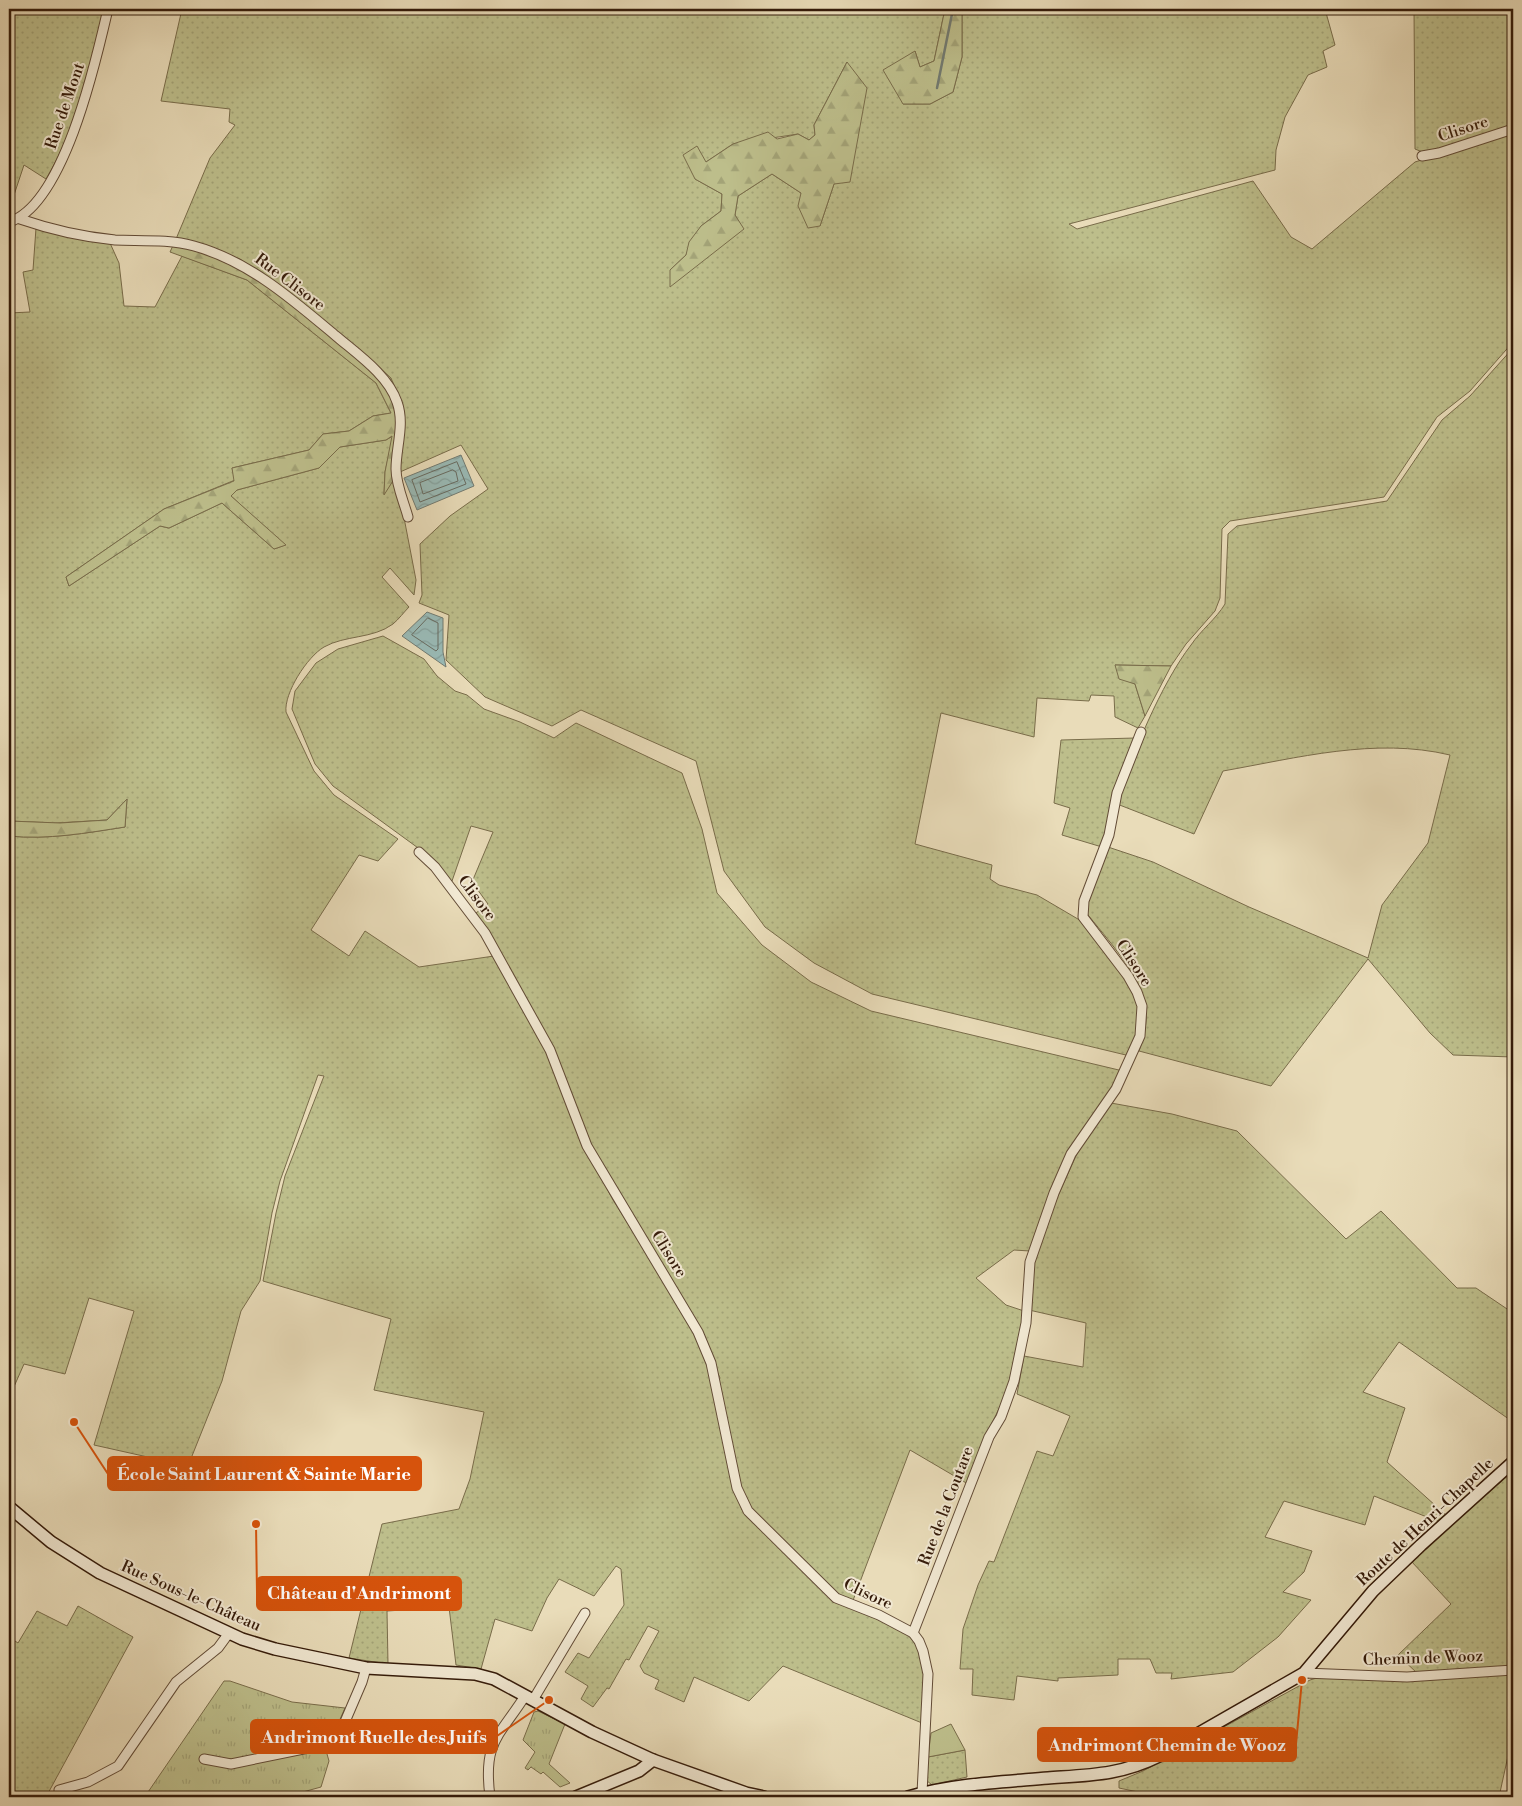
<svg xmlns="http://www.w3.org/2000/svg" width="1522" height="1806" font-family="'Libre Bodoni',serif">
  <style>
    .grass { fill: url(#grass-dots); stroke: #796c4a; fill-rule: evenodd }
    .forest { fill: url(#forest-firs); stroke: #796c4a }
    .park { fill: url(#park-tufts); stroke: #796c4a }
    .garden { fill: #bdbe8b; stroke: #796c4a }
    .water { fill: url(#water-waves); stroke: #717a71 }
    .lines { fill: none; stroke-linecap: round; stroke-linejoin: round }
    .shore { stroke: #676a60; stroke-width: 1 }
    .stream { stroke: #717a71; stroke-width: 2.5 }
    .street-casing { stroke: #624b36; stroke-width: 11 }
    .secondary-casing { stroke: #351b0a; stroke-width: 14 }
    .street { stroke: #f1e8d2; stroke-width: 9 }
    .secondary { stroke: #f1e8d2; stroke-width: 11 }
    .labels { text-anchor: middle; dominant-baseline: central; stroke-width: 4; stroke-linejoin: round; paint-order: stroke }
    .street-label { font-size: 16px; fill: #351b0a; stroke: #f1e8d2 }
    .leader { fill: none; stroke: #d6530c; stroke-width: 2 }
    .callout-dot { fill: #d6530c; stroke: #f1e8d2; stroke-width: 2 }
    .callout { fill: #d6530c; stroke: #d6530c; stroke-width: 2 }
    .callout-label { font-size: 18px; text-anchor: middle; font-weight: bold; fill: #fff }
  </style>
  <defs>
    <pattern id="grass-dots" width="8" height="8" patternUnits="userSpaceOnUse" patternTransform="scale(1.25)"><rect width="8" height="8" fill="#bdbe8b"/><path d="M2 2h.1M6 6h.1" fill="none" stroke="#a3a377" stroke-width="1.8" stroke-linecap="round"/></pattern>
    <pattern id="forest-firs" width="22" height="20" patternUnits="userSpaceOnUse" patternTransform="scale(1.25)"><rect width="22" height="20" fill="#bdbe8b"/><path d="M5 1l3.5 6h-7zM16 11l3.5 6h-7z" fill="#a3a377"/></pattern>
    <pattern id="park-tufts" width="24" height="20" patternUnits="userSpaceOnUse" patternTransform="scale(1.25)"><rect width="24" height="20" fill="#bdbe8b"/><path d="M3 7l-1-3M5 7V3M7 7l1-3M15 17l-1-3M17 17v-4M19 17l1-3" fill="none" stroke="#a3a377"/></pattern>
    <pattern id="water-waves" width="16" height="10" patternUnits="userSpaceOnUse" patternTransform="scale(1.25)"><rect width="16" height="10" fill="#99bab6"/><path d="M0 5q4-4 8 0t8 0" fill="none" stroke="#849f9b"/></pattern>
  </defs>
  <rect width="100%" height="100%" fill="#e9dcb9"/>
  <filter id="stains"><feTurbulence type="fractalNoise" baseFrequency=".004" numOctaves="4"/><feColorMatrix values="0 0 0 0 .2 0 0 0 0 .09 0 0 0 0 .02 0 0 0 .5 -.17"/></filter>
  <radialGradient id="worn" r=".72"><stop offset=".6" stop-color="#630" stop-opacity="0"/><stop offset="1" stop-color="#630" stop-opacity=".3"/></radialGradient>
  <g class="grass">
    <path d="M9,9H105C90,67 77,127 46,179L24,165L14,195L9,189Z"/>
    <path d="M182,9H945L934,61L920,67L915,51L903,104H930L953,92L962,57V9H1325L1335,45L1323,51L1327,67L1308,75L1285,117L1276,150L1275,170L1069,224L1077,229L1253,181L1291,237L1312,249L1415,162L1513,132V342L1470,391L1437,417L1384,497L1230,521L1222,529L1220,598L1215,611L1186,644L1171,666L1115,665L1135,684L1145,716L1138,728L1115,717L1114,696L1091,695L1089,701L1037,698L1034,737L941,713L915,844L992,865L990,879L999,885L1037,895L1083,922L1122,974L1140,1007L1138,1026L1130,1056L872,994L814,963L765,927L724,871L696,761L581,710L552,726L485,697L446,660L449,615L419,603L422,595L420,544L450,516L488,489L461,445L400,472L402,405L272,281L176,239L210,158L235,125L229,122L230,109L161,101ZM847,62L834,184L820,226L801,193L772,174L738,196L735,215L743,229L670,270L686,255L701,226L721,211L722,194L695,179L706,162L733,144L798,134L809,140L815,135L814,125Z"/>
    <path d="M1414,9H1513V125L1425,153L1415,149Z"/>
    <path d="M36,228L110,243L119,263L124,306L155,307L182,256L247,280L376,383L391,413L373,416L349,431L323,434L309,450L232,468L235,480L164,509L66,577L69,586L160,526L169,528L222,503L274,549L285,545L231,496L237,490L319,468L340,447L386,440L393,436L385,472L384,494L396,476L416,580L414,595L390,568L382,577L409,607C404,612 399,619 393,624C373,639 345,635 324,647C307,657 284,693 286,712L314,771L334,795L398,839L378,861L359,855L311,930L349,956L365,931L419,967L494,956L548,1054L581,1140L613,1200L688,1318L705,1353L733,1484L742,1510L830,1598L906,1632C931,1656 924,1691 922,1723L783,1666L749,1701L694,1677L684,1702L655,1689L659,1680L644,1673L640,1666L659,1631L648,1626L629,1660L626,1659L609,1689L607,1688L593,1707L581,1699L588,1686L565,1672L578,1653L589,1658L624,1605L621,1569L616,1566L594,1596L559,1579L547,1598L532,1631L495,1619L481,1669L456,1665L449,1607L387,1611L388,1664L349,1658L382,1524L459,1509L470,1479L484,1412L374,1390L391,1319L263,1281L276,1213L285,1176L324,1076L318,1075L280,1181L272,1213L260,1281L241,1311L222,1381L188,1466L94,1445L134,1311L89,1298L65,1374L24,1364L9,1398V836C48,840 86,833 125,827L127,799L107,820L56,823L9,821V313L30,312L23,272L33,270Z"/>
    <path d="M1513,348V1057L1453,1055L1430,1033L1368,959L1271,1086L1139,1051C1143,1038 1147,1026 1146,1013C1146,980 1105,937 1085,911L1090,885L1108,847L1153,862L1249,907L1368,958L1382,905L1428,843L1450,755C1375,737 1297,758 1223,771L1194,834L1117,804C1131,756 1161,684 1191,645C1201,630 1216,619 1225,604L1228,534L1237,526L1387,501L1442,420L1470,396Z"/>
    <path d="M383,636L424,659L437,676L455,691L467,695L484,709L520,722L554,738L576,723L682,773L702,829L717,893L762,945L811,982L871,1011L1123,1071L1065,1159L1030,1251L1014,1250L976,1278L1006,1305L1024,1311L1008,1390L980,1448L968,1484L910,1450L852,1603L825,1584L743,1499L718,1382L720,1378L696,1324L587,1138L495,942L476,913L488,904L472,882L493,832L471,826L452,881L425,853L333,786L315,764L292,709L295,691L316,663L338,649Z"/>
    <path d="M1135,738L1102,847L1062,835L1070,808L1054,803L1061,740Z"/>
    <path d="M1111,1103L1172,1114L1237,1131L1346,1239L1381,1211L1457,1288H1476L1513,1313V1422L1399,1342L1363,1392L1405,1408L1387,1462L1446,1515L1437,1521L1374,1496L1365,1525L1284,1501L1265,1537L1312,1551L1304,1572L1283,1592L1311,1600L1278,1637L1233,1672L1171,1679L1172,1673H1156L1150,1659H1118V1675L1058,1678V1681L1017,1676L1014,1700L972,1695L973,1669H960L963,1629L978,1585L989,1561L994,1562L1037,1451L1053,1456L1070,1416L1017,1394L1024,1356L1083,1367L1086,1323L1029,1310L1033,1263L1043,1229L1084,1138Z"/>
    <path d="M1513,1471V1668L1459,1669L1418,1674L1398,1655L1451,1604L1411,1561Z"/>
    <path d="M78,1606L133,1637L46,1797H9V1637L18,1643L37,1611L67,1626Z"/>
    <path d="M1513,1673V1733L1499,1797H1162L1119,1788V1781L1143,1771L1310,1680L1320,1677Z"/>
    <path d="M965,1750L967,1777L932,1785L926,1780L928,1757Z"/>
  </g>
  <g class="forest">
    <path d="M945,9H962V57L953,92L930,104H903L883,70L915,51L920,67L934,61Z"/>
    <path d="M847,62L867,88L850,182L834,184L820,226L808,228L798,206L801,193L772,174L738,196L735,215L744,229L670,287V270L686,255L689,242L701,226L721,211L722,194L695,179L683,155L697,146L706,162L733,144L768,132L777,139L798,134L809,140L815,135L814,125Z"/>
    <path d="M176,239L240,259L272,281L367,356L391,378L402,405L396,476L384,495L385,472L392,436L386,440L340,447L319,468L237,490L231,496L286,545L274,549L222,503L169,528L160,526L69,586L66,577L164,509L234,481L232,468L309,450L323,434L349,431L373,416L391,413L376,383L247,280L170,252Z"/>
    <path d="M1115,665L1171,666L1145,716L1135,684L1119,679Z"/>
    <path d="M127,799L125,827C86,833 48,840 9,836V821L60,823L107,820Z"/>
  </g>
  <g class="park">
    <path d="M224,1681H230L292,1702L345,1708L334,1733L323,1740L329,1761L321,1787L292,1795L293,1797H151L146,1795Z"/>
    <path d="M538,1711L565,1724L549,1764L570,1783L560,1787L543,1772L541,1774L531,1767L528,1770L525,1768L535,1752L523,1740L534,1712Z"/>
  </g>
  <path class="garden" d="M951,1724L965,1750L928,1757L931,1733Z"/>
  <g class="water">
    <path d="M461,455L474,486L417,510L404,478Z"/>
    <path d="M427,612L443,618V652L446,667L402,636Z"/>
  </g>
  <g class="lines">
    <g class="shore">
      <path d="M457,462L466,484L420,502L412,480Z"/>
      <path d="M453,470L456,472L458,481L423,494L420,483Z"/>
      <path d="M428,618L438,623V649L436,651L412,635Z"/>
    </g>
    <path class="stream" d="M937,88L953,9"/>
    <g class="street-casing">
      <g id="street">
        <path d="M1422,156L1439,153L1513,129"/>
        <path d="M20,219C49,229 84,237 115,240C141,241 169,239 194,246C249,261 293,300 336,336C357,354 388,375 397,402C405,424 396,447 396,469C396,485 404,502 408,517"/>
        <path d="M9,222C64,205 96,61 108,9"/>
        <path d="M419,852L435,867L485,933L550,1050L587,1146L698,1332L711,1363L737,1488L748,1511L836,1598L879,1615L913,1633L919,1641L923,1651L928,1674L922,1793"/>
        <path d="M913,1633L989,1437L1001,1417L1014,1381L1026,1323L1030,1262L1054,1193L1071,1154L1116,1089L1140,1036L1142,1006L1137,992L1128,976L1083,917L1084,901L1109,835L1117,793L1141,732"/>
        <path d="M1304,1673L1407,1677L1513,1670"/>
        <path d="M533,1700L585,1613"/>
        <path d="M204,1759L231,1764L328,1744L341,1731L362,1682L366,1668"/>
        <path d="M59,1790L88,1782L118,1766L176,1682L218,1648L229,1633"/>
        <path d="M490,1797C483,1742 498,1738 525,1696"/>
      </g>
    </g>
    <g class="secondary-casing">
      <g id="secondary">
        <path d="M9,1507L51,1542L100,1573L242,1639L275,1649L366,1668L475,1674L494,1679L592,1732L653,1760L746,1793L764,1797"/>
        <path d="M576,1797L639,1771L653,1760"/>
        <path d="M908,1797C953,1784 1001,1782 1048,1778C1090,1775 1121,1775 1159,1756L1304,1673L1373,1591L1421,1545L1513,1462"/>
      </g>
    </g>
    <use href="#street" class="street"/>
    <use href="#secondary" class="secondary"/>
  </g>
  <g class="labels">
    <g class="street-label">
      <text transform="translate(65 106) rotate(-71)">Rue de Mont</text>
      <text transform="translate(1463 129) rotate(-18)">Clisore</text>
      <text transform="translate(290 282) rotate(37)">Rue Clisore</text>
      <text transform="translate(477 898) rotate(53)">Clisore</text>
      <text transform="translate(1134 963) rotate(57)">Clisore</text>
      <text transform="translate(669 1254) rotate(58)">Clisore</text>
      <text transform="translate(946 1506) rotate(-69)">Rue de la Coutare</text>
      <text transform="translate(1425 1522) rotate(-43)">Route de Henri-Chapelle</text>
      <text transform="translate(868 1594) rotate(25)">Clisore</text>
      <text transform="translate(191 1596) rotate(24)">Rue Sous-le-Château</text>
      <text transform="translate(1423 1658) rotate(-2)">Chemin de Wooz</text>
    </g>
  </g>
  <path class="leader" d="M74 1422L108 1474M256 1524L257 1593M549 1700L497 1736M1302 1680L1296 1744"/>
  <g class="callout-dot">
    <circle cx="74" cy="1422" r="5"/>
    <circle cx="256" cy="1524" r="5"/>
    <circle cx="549" cy="1700" r="5"/>
    <circle cx="1302" cy="1680" r="5"/>
  </g>
  <g class="callout">
    <rect x="108" y="1457" width="313" height="33" rx="5"/>
    <rect x="257" y="1577" width="204" height="33" rx="5"/>
    <rect x="251" y="1720" width="246" height="33" rx="5"/>
    <rect x="1038" y="1728" width="258" height="33" rx="5"/>
  </g>
  <g class="callout-label">
    <text x="264" y="1480">École Saint Laurent &amp; Sainte Marie</text>
    <text x="359" y="1599">Château d'Andrimont</text>
    <text x="374" y="1743">Andrimont Ruelle des Juifs</text>
    <text x="1167" y="1751">Andrimont Chemin de Wooz</text>
  </g>
  <rect width="1522" height="1806" fill="none" stroke="#e9dcb9" stroke-width="30"/>
  <rect x="10" y="10" width="1502" height="1786" fill="none" stroke="#351b0a" stroke-width="2.5"/>
  <rect x="15" y="15" width="1492" height="1776" fill="none" stroke="#351b0a"/>
  <rect width="100%" height="100%" filter="url(#stains)"/>
  <rect width="100%" height="100%" fill="url(#worn)"/>
</svg>
